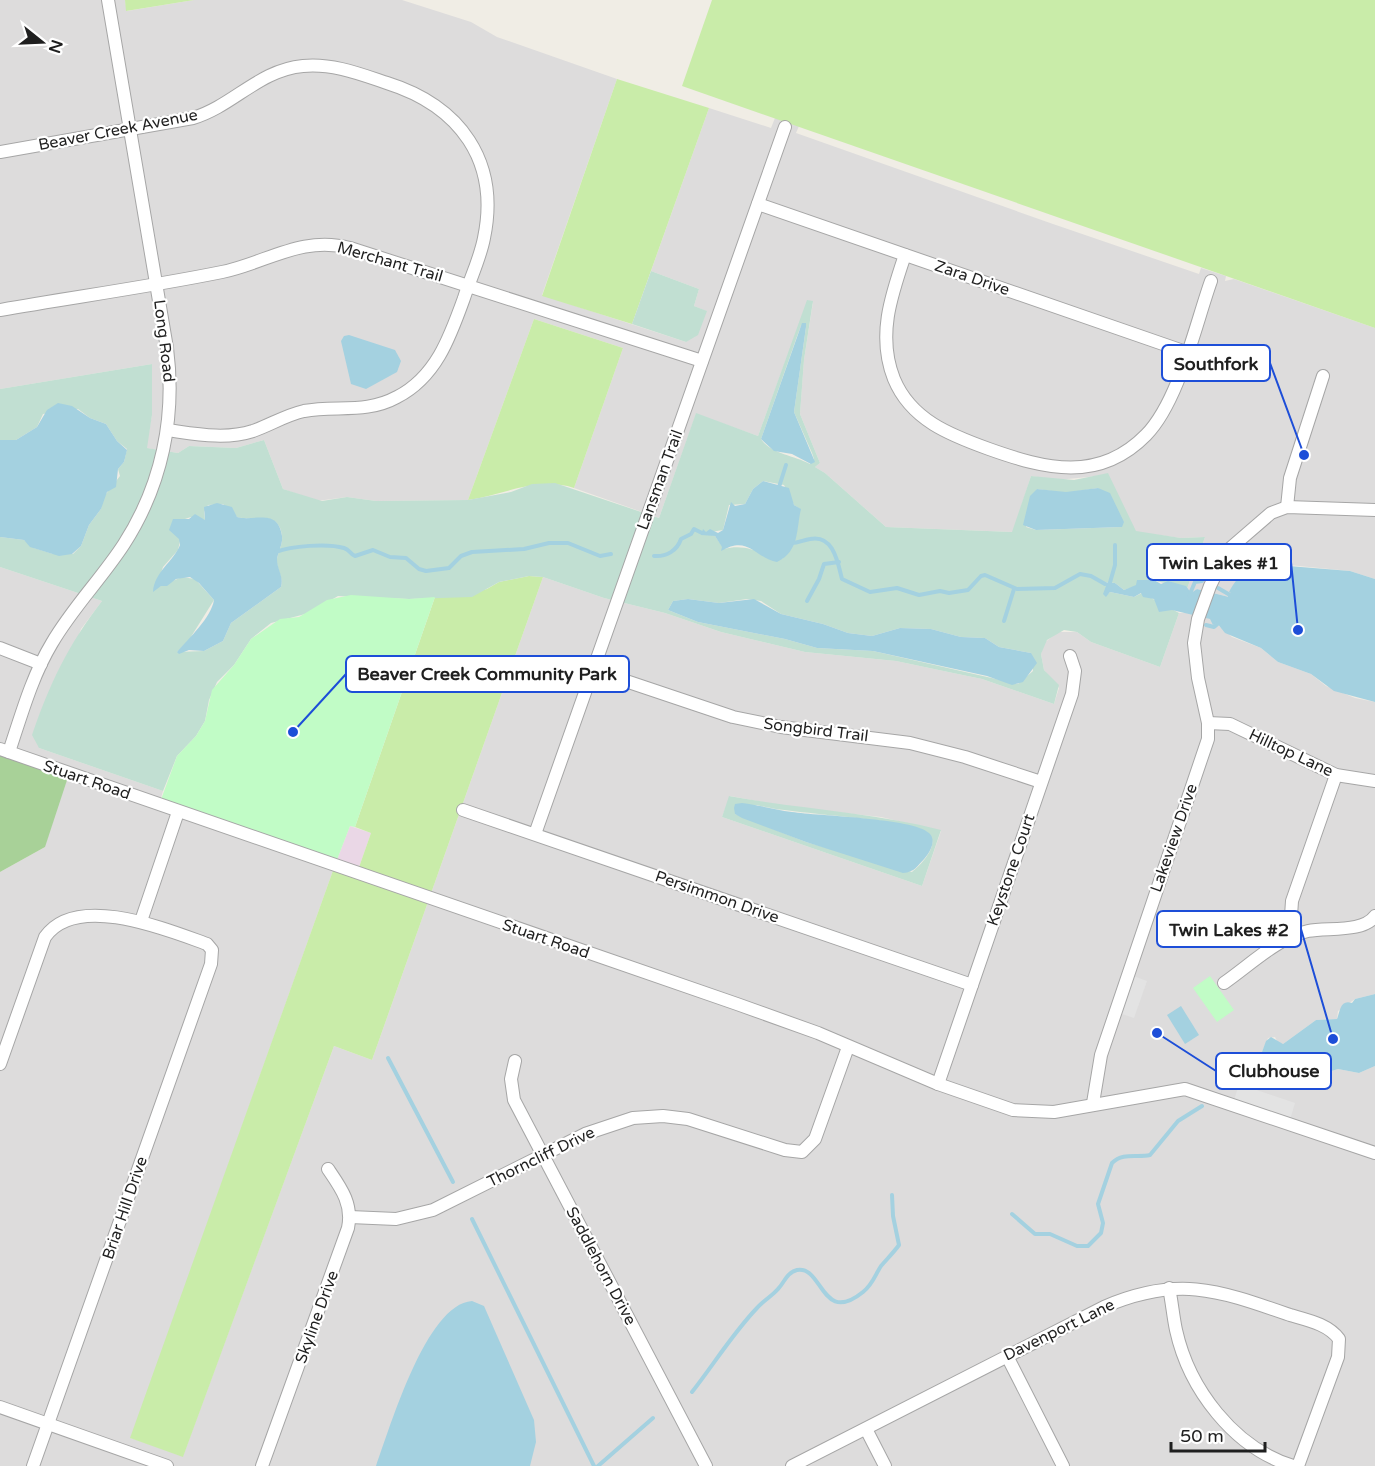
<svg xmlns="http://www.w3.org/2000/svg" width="1375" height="1466" font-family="'Varela Round',sans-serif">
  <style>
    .residential { fill: #dddcdc; fill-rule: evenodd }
    .industrial { fill: #ead7e6 }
    .grass { fill: #c9eca9 }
    .forest { fill: #a8d198 }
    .wetland { fill: #c1dfd2; fill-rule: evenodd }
    .park { fill: #c1fcc6 }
    .parking { fill: #e3e3e3 }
    .water { fill: #a4d1e0 }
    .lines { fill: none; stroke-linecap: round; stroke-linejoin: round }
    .stream { stroke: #a4d1e0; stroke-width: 4 }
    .minor-casing { stroke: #a6a6a6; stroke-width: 14 }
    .minor { stroke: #fff; stroke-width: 12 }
    .labels { text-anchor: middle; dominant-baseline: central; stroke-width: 4.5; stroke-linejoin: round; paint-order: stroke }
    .street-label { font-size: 16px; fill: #1f1f1f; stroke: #fff }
    .leader { fill: none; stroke: #1d4ed8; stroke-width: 2 }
    .callout-dot { fill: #1d4ed8; stroke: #fff; stroke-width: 2 }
    .callout { fill: #fff; stroke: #1d4ed8; stroke-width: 2 }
    .callout-label { font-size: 18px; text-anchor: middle; font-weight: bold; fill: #1f1f1f }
  </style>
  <rect width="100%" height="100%" fill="#f0ede5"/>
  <g class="residential">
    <path d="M0,0H125L127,11L194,0H402L471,22L497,37L617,79L542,295L686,342L706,311L694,306L699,289L651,271L709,108L771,128L775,118L799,126L796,133L1053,224L1199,274L1201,268L1226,276L1225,281L1234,279L1375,328V579L1350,571L1289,565L1231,593L1229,597L1197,589L1191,593L1187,589L1205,537L1181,538L1136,532L1098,476L1057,480L1031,476L1013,532L886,527L825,473L815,467L820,463L800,414L804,360L813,302L788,354L758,436L696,414L659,518L574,488L623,348L534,319L468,500L376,501L347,497L317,501L283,489L264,440L236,448L189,446L178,453L146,448L152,415V364L0,389Z"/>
    <path d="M0,567L102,601L81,629L39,748L163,791L159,804L335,865L131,1438L183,1456L334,1046L372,1060L543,577L604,598L665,613L721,632L805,652L896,661L953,673L982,679L1054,704L1059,688L1044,670L1041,654L1044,643L1058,632H1077L1091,642L1160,667L1179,613H1190L1211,619L1232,637L1261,648L1278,662L1311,674L1326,686L1355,698L1375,702V994L1355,999L1338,1011L1337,1019L1316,1020L1283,1044L1278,1043L1275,1037L1268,1038L1262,1052L1243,1056L1261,1064L1267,1073L1290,1084L1338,1069L1359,1073L1375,1066V1466H0V872L45,847L0,749ZM730,796L789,807L881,817L941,831L922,886L722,817Z"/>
  </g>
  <path class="industrial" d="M350,826L371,833L357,873L335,865Z"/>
  <g class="grass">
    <path d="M125,0H194L126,11Z"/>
    <path d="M712,0H1375V328L682,86Z"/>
    <path d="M617,79L709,108L632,324L542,296Z"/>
    <path d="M534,319L623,348L574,488C537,476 504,495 468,500Z"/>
    <path d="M529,576L543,577L372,1060L334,1046L183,1457L130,1438L335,865L357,873L371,833L355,827L435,597H456L487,589L499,582Z"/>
  </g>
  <path class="forest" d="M0,749L69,774L45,847L0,872Z"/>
  <g class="wetland">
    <path d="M651,271L699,289L694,306L707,311L698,335L686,342L632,324Z"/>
    <path d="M807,300L813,301L804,360L800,414L820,463L815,467L825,473L886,527L1012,532L1031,476L1074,480L1108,473L1136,531L1181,538L1205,537L1187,589C1180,581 1164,585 1154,580L1124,590L1115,583L1102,582L1106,586V596L1110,592L1134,597L1142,593L1179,613L1160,667L1091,642L1077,632L1064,630L1047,640L1041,654L1044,670L1059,685L1054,704L982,679L953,673L896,661L805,652L721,632L665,613L604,598L543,577L529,576L499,582L472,597L409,599L338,596L309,613L271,623L251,639L234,665L217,682L209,700L205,721L196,736L177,756L163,791L39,748L32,735C50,683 68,645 102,601L0,567V537L24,540L34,548L53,554H73L81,546L89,525L101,509L102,499L120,476L118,469L124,462L127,449L117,441L106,424L90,418L78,409L43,414L37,427L16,440H0V389L152,364V415L147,448L178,453L189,446L236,448L264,440L283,489L322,501L347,497L376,501L468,500L511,492L532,484L555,483L659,518L696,413L758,436ZM801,325L806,327L794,412L812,453L814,459L810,464C794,455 771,454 761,439ZM763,481L784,485L794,505L800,509C796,529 799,545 782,559C760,554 747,543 724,549L715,536L705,533L723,530L729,505L745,504L753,489ZM1098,488L1122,527L1036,530L1026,527L1037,489L1066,493ZM223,504L237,517C253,522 279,509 282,536C283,544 278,552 277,559C276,570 284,576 281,587L231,623L223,641L204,651L177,652L189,640L214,600L195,579L182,577L156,588L163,567L178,550L185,519L191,517L205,520L204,512L208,505ZM688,599L719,603L747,599L761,601L781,614L823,624L848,633L872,636L900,628L931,629L961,637L985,638L999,647L1031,653L1033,671L1018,684L873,651L817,648L785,639L698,622L668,610L673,601Z"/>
    <path d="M729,796C800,809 872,812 941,830L922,886L722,817ZM757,805C788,815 915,818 929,834C940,845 921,865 912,872L806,842L735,814Z"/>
  </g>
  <g class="park">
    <path d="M351,595L409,599L435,597L355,827L350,826L335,865L159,805L177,756L196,736L205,721L212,690L234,665L251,639L280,619L299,617L327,600Z"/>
    <path d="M1210,976L1234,1010L1217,1022L1193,988Z"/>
  </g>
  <g class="parking">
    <path d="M1128,974L1147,981L1134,1018L1116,1012Z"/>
    <path d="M1239,1084L1295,1103L1289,1123L1233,1104Z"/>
  </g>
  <g class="water">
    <path d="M802,323H806V327L794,412L815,462L811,464L792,454L774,451L761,439Z"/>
    <path d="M349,335L395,350L401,361L397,372L366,389L351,384L341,341L344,336Z"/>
    <path d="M58,403L72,406L90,418L106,424L117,441L127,450L124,462L118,469L116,487L107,492L101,509L89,525L81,546L72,554L59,556L30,547L24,540L0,537V440H16L37,427L47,410Z"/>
    <path d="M763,481L789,488L794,505L801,509C796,529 800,551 777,562C756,559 749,534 721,551L722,547L715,536L701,535L703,529L706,532L710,529L718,533L723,530L731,502L735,506L745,504L753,489Z"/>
    <path d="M1098,488L1110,493L1124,522L1122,527L1036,530L1023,525L1030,496L1037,489L1066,492Z"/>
    <path d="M217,503L232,507L237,517C254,522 278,507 282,536C283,544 278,552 277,559C277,570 284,576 281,587L231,623L223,641L204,651L189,650L179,654L177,652C189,638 211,618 214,600L199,583L190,577L176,579L167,586H161L153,592C154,572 174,561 180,545L179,539L169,530L173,519H189L195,514L205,520L204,507Z"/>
    <path d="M1264,564L1350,571L1375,579V702L1334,691L1311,674L1278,662L1261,648L1225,633L1217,623L1213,625L1210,619L1172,610L1159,612L1154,599L1143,597L1141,593L1134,597L1110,592L1106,597L1103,594L1106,586L1100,582L1115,583L1124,590L1136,585L1137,580H1154L1161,584L1168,581L1186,586L1191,593L1197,589L1229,597L1231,593L1229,592C1238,576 1245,568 1264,564Z"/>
    <path d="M688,599L719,603L754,599L781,614L823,624L848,633L872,636L900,628L931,629L961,637L985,638L999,647L1031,653L1037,663L1023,682L1012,685L987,676L873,651L817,648L785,639L698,622L668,610L673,601Z"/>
    <path d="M742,803C759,805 775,810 792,812C818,816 913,818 929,833C937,840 930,852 925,858C917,866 915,872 903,873L806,842L742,818L735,814L734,808L735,804Z"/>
    <path d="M1375,994V1066L1359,1073L1338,1069L1290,1084C1269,1078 1260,1060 1239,1055L1262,1052L1266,1041L1271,1037L1283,1044L1316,1020L1337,1019C1340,1012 1340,999 1352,1003L1355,999Z"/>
    <path d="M1181,1006L1199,1035L1185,1044L1167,1015Z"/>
    <path d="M472,1301L484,1306L534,1420L536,1442L530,1466H376C390,1428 426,1304 472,1301Z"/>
  </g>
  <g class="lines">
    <g class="stream">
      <path d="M779,487L786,465"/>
      <path d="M791,543C799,543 803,540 810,539C834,534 838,564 842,579L870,592L897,588L919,595L940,591L949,593L968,590L981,576L985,575L1017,589L1055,588L1080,574L1091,576L1105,584"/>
      <path d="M276,552C291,546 327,543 344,548C350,550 349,553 355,556L373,550L390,557L406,558L419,569L426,571L449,568L461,556L472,552L524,549L549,543H568L600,556L611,554"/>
      <path d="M654,556C666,557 677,551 681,539L691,534L694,529L702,533"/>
      <path d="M1109,586L1115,565V545"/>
      <path d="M1218,588L1230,595V599"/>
      <path d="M1189,596L1195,582L1202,581"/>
      <path d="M807,601L819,579L824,564L839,562"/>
      <path d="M1004,621L1014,589"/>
      <path d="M1206,625L1214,627L1221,621"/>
      <path d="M388,1058L453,1182"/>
      <path d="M1254,1068L1264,1063"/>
      <path d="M1012,1214L1035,1234H1050L1077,1246H1088L1101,1233L1103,1223L1098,1204L1112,1163C1123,1152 1137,1158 1150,1155L1178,1121L1202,1106"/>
      <path d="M472,1219L594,1466"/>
      <path d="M692,1392C714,1364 733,1333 757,1308C763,1301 772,1296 778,1289C784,1283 787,1272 797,1270C823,1265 821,1326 863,1292C873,1284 875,1275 881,1266C887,1259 894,1252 899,1245L893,1216L892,1195"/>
      <path d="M598,1466L653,1418"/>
    </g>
    <g class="minor-casing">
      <g id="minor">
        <path d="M0,152L193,118C233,106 259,70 303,66C332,63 360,74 387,83C460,106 500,161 484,238C480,259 470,279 464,298C450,337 436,377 397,397C366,414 336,405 304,411C286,415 270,425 253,431C225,440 196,434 167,430"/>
        <path d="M758,204L1186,352"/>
        <path d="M905,255C891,296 877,336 894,379C911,420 950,435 989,449C1045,469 1099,483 1146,435C1179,401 1195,326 1211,281"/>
        <path d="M0,310C74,297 148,287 222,272C266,263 302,235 350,248L702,361"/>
        <path d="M1287,507L1290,478L1323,376"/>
        <path d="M0,648L41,664"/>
        <path d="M593,670L733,717L781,727L910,743L965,757L1041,782"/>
        <path d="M1208,723L1230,724L1336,775L1375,781"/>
        <path d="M0,749L737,1004L818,1033L938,1084L1013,1110L1054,1112L1185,1089L1375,1153"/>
        <path d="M9,752C21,716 32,676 52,643C73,607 102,578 124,544C162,485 176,417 167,348L108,0"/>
        <path d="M463,810L972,985"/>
        <path d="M535,834L785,127"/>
        <path d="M141,921L178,812"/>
        <path d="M1297,934L1291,916L1292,901L1336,775"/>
        <path d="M1224,983C1250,965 1277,938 1308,931C1327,927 1363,933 1375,916"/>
        <path d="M515,1061L511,1079L514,1100L706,1466"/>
        <path d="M0,1064L45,937C76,892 168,930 207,944L212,950L211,964L33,1466"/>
        <path d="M938,1084L1072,694L1075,671L1070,656"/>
        <path d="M1093,1103L1101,1055L1208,739V723L1198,678L1194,643L1198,619L1210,586L1227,551L1271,513L1287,507L1375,510"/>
        <path d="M350,1217L396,1219L433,1210L585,1134L633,1118L663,1116L688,1119L785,1150L802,1152L815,1139L848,1047"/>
        <path d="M1169,1288C1172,1302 1173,1316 1176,1330C1189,1389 1234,1448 1293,1466"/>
        <path d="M1007,1356L1063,1466"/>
        <path d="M0,1407L167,1466"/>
        <path d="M866,1429L885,1466"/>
        <path d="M262,1466L348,1228C353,1204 341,1188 328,1169"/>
        <path d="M792,1466L1104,1307C1178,1275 1218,1290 1290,1315C1307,1320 1328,1324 1339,1339L1338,1357L1298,1466"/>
      </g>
    </g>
    <use href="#minor" class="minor"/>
  </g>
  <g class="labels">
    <g class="street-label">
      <text transform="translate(118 130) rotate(-11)">Beaver Creek Avenue</text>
      <text transform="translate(390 262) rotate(16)">Merchant Trail</text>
      <text transform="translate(972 278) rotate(19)">Zara Drive</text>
      <text transform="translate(164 341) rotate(83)">Long Road</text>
      <text transform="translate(660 480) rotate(-70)">Lansman Trail</text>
      <text transform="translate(816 730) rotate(7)">Songbird Trail</text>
      <text transform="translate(1291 753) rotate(25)">Hilltop Lane</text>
      <text transform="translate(87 780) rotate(19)">Stuart Road</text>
      <text transform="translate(1174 838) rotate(-71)">Lakeview Drive</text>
      <text transform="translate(1011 870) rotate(-71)">Keystone Court</text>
      <text transform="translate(717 897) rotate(19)">Persimmon Drive</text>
      <text transform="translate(546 939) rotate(19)">Stuart Road</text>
      <text transform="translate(541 1157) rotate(-26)">Thorncliff Drive</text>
      <text transform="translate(125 1208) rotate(-71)">Briar Hill Drive</text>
      <text transform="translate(601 1266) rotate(62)">Saddlehorn Drive</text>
      <text transform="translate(317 1317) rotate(-70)">Skyline Drive</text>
      <text transform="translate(1059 1330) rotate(-26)">Davenport Lane</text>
    </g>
  </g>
  <path class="leader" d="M1304 455L1270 363M1298 630L1291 562M293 732L346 674M1333 1039L1301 929M1157 1033L1216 1071"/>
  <g class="callout-dot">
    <circle cx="1304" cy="455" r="6"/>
    <circle cx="1298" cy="630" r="6"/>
    <circle cx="293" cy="732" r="6"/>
    <circle cx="1333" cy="1039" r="6"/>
    <circle cx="1157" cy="1033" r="6"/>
  </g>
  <g class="callout">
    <rect x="1162" y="345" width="108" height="36" rx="6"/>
    <rect x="1147" y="544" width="144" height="36" rx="6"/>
    <rect x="346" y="656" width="283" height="36" rx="6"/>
    <rect x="1157" y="911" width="144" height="36" rx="6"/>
    <rect x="1216" y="1053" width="115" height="36" rx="6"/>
  </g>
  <g class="callout-label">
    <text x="1216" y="370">Southfork</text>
    <text x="1219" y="569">Twin Lakes #1</text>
    <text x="487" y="680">Beaver Creek Community Park</text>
    <text x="1229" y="936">Twin Lakes #2</text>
    <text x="1274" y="1077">Clubhouse</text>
  </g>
  <g transform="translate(42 42) rotate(108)" stroke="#ffffff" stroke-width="4.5" paint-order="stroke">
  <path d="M0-4.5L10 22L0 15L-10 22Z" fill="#1f1f1f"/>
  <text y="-9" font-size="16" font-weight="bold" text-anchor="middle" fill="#1f1f1f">N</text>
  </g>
  <path d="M1171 1442v9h94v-9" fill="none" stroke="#1f1f1f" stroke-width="3"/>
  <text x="1180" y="1442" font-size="18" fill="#1f1f1f" stroke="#ffffff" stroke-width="4.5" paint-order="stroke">50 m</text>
</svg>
